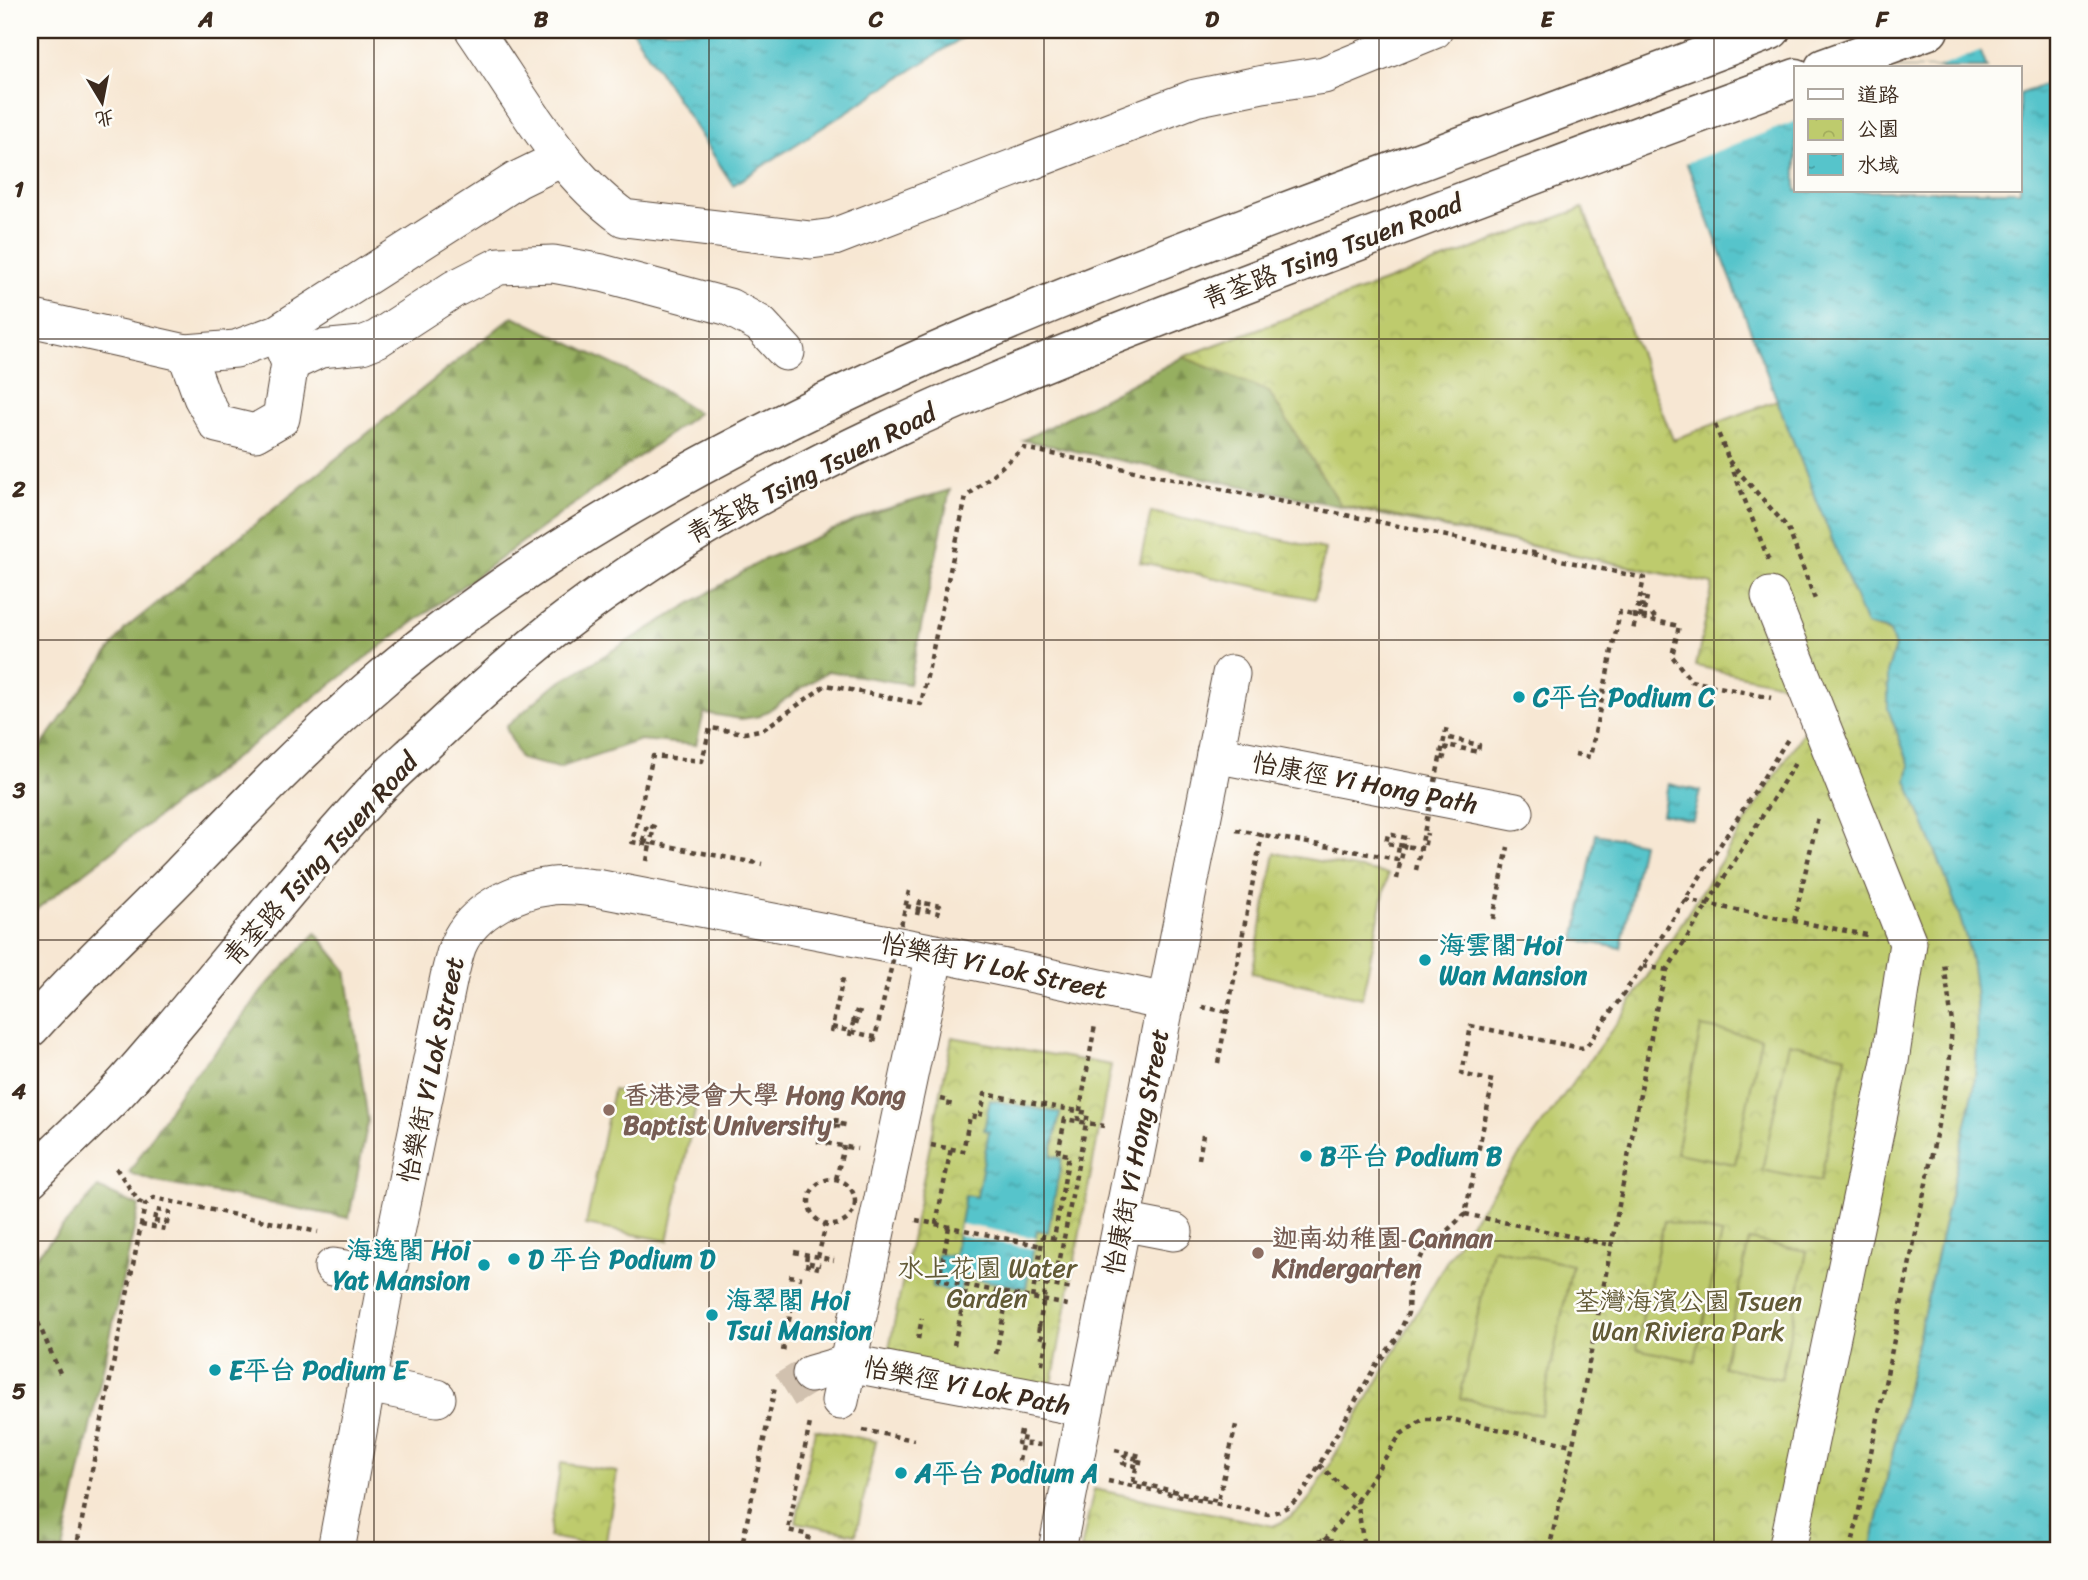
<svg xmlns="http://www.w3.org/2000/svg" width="2088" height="1580" font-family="Sriracha,'LXGW WenKai TC',sans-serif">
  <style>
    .forest { fill: url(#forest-firs); stroke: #686c3f; stroke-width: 2 }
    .park { fill: url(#park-crowns); stroke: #7c7a46; stroke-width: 2 }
    .pitch { fill: #becb6d; stroke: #7c7a46; stroke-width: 2 }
    .water { fill: url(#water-ripples); stroke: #487774; stroke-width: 2 }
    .pier { fill: #f7e7d3 }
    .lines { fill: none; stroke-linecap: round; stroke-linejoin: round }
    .minor-tunnel { stroke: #d1c1af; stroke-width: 37; stroke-dasharray: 37 18; stroke-linecap: butt }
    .minor-casing { stroke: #574639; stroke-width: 39 }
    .major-casing { stroke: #574639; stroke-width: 41 }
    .path { stroke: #574639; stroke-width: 4.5; stroke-dasharray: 5 5; stroke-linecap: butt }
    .minor { stroke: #fff; stroke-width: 37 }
    .major { stroke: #fff; stroke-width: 38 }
    .path-bridge { stroke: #574639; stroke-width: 4.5; stroke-dasharray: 5 5; stroke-linecap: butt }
    .grid { fill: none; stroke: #3b2a1e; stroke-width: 2; stroke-opacity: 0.55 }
    .culture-dot { fill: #0f9aa8; stroke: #fdfcf7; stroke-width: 2.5 }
    .education-dot { fill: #8d6e63; stroke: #fdfcf7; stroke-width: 2.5 }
    .labels { text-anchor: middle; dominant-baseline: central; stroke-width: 5; stroke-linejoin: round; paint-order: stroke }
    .street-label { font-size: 26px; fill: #3b2a1e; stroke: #fdfcf7 }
    .culture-label { font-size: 26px; font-weight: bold; fill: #0d838f; stroke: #fdfcf7; text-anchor: start }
    .education-label { font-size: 26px; font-weight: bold; fill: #785e54; stroke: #fdfcf7; text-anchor: start }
    .park-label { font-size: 26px; fill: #625a36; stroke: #fdfcf7 }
    .neatline { fill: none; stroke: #3b2a1e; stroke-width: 2.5 }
    .grid-label { font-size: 23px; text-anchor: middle; font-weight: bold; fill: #3b2a1e }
  </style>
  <defs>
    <pattern id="forest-firs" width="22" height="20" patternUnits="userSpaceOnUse" patternTransform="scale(1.75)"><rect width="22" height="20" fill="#96af60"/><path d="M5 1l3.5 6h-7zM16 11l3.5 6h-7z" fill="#7c8f4f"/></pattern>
    <pattern id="park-crowns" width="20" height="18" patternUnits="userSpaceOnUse" patternTransform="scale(1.75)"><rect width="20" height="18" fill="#becb6d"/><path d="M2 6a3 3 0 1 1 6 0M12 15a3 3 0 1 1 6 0" fill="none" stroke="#a4ae5e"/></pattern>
    <pattern id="water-ripples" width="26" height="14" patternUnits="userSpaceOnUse" patternTransform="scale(1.75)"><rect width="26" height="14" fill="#56c4cb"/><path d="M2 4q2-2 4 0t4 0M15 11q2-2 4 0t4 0" fill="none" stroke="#489fa4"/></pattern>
  </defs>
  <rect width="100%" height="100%" fill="#fdfcf7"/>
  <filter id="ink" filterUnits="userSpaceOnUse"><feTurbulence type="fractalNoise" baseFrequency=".0143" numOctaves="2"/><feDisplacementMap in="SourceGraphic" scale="14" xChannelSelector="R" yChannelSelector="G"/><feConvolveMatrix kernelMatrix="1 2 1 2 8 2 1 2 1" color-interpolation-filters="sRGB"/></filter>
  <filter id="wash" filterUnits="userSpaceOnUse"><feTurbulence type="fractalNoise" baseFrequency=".00686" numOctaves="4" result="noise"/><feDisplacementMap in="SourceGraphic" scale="28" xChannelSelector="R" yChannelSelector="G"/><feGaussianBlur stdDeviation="1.57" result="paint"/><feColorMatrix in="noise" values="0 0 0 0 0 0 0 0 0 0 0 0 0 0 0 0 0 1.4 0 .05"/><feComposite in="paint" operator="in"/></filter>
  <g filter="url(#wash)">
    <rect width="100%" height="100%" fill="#f7e7d3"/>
    <g class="forest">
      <path d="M1583,208L1673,440L1713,584L1023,440L1183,357Z"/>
      <path d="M513,316L650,382L698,413L400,632L30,914V762L125,629Z"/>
      <path d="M950,490L909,684L828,671L760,716L741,719L704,713L696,745L640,740L559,768L520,759L506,727L552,687L763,560L875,512Z"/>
      <path d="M316,933L346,970L368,1121L349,1218L157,1182L129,1173L182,1089L227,1038L265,987Z"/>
      <path d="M98,1188L139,1206L63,1550H30V1263Z"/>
    </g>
    <g class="park">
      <path d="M1583,208L1673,440L1777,400L1866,625L1890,632L1895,647L1888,670V709L1910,766L1907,780C1925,827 1946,873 1961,921C1978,974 1980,1033 1974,1088L1871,1550H1081L1094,1489L1273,1526C1291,1519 1300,1511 1312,1495L1464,1231L1624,1013L1806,728L1787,685L1696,666L1713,584L1341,505L1269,392L1183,357Z"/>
      <path d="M1151,512L1325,549L1315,599L1140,562Z"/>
      <path d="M1275,853L1388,874L1362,998L1252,973Z"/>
      <path d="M952,1037L1111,1065L1051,1389L887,1358Z"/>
      <path d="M815,1429L876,1441L856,1534L796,1522Z"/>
      <path d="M561,1463L617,1472L605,1547L549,1537Z"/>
    </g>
    <g class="pitch">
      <path d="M1701,1027L1761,1038L1735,1164L1676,1153Z"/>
      <path d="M1789,1043L1846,1056L1820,1182L1762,1170Z"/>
      <path d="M613,1090L696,1106L668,1241L586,1225Z"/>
      <path d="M1664,1221L1722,1234L1695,1361L1636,1349Z"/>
      <path d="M1749,1240L1807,1251L1781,1379L1723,1367Z"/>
      <path d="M1492,1248L1572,1265L1541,1415L1460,1398Z"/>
    </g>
    <g class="water">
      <path d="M632,30H974L733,185Z"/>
      <path d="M1636,30H1972L1987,68H1796V191H2020V94L2058,80V148L2051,162L2058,181V1550H1871L1974,1088C1980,1033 1978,974 1961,921C1946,873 1925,827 1907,780L1910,766L1888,709V670L1895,647L1890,632L1885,629L1866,625L1777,400Z"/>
      <path d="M1668,784L1700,791L1693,820L1662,814Z"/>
      <path d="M1596,834L1642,843L1621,948L1575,940Z"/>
      <path d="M990,1100L1060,1113L1051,1156L1062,1158L1048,1232L1037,1230L1026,1288L963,1277L960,1293L932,1287L938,1254L954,1256L965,1195L977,1197L989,1131L984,1130Z"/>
    </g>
    <g class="pier">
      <path d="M1632,30H1976L1984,50L1936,68H1796V121L1683,164Z"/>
      <path d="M960,1224L1036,1238L1034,1249L958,1235Z"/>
    </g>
  </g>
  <g filter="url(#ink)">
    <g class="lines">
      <path class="minor-tunnel" d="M785,1390L811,1374"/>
      <g class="minor-casing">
        <g id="minor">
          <path d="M474,30C519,95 559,171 624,218L811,240L834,237L1195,98L1263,84L1324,75L1434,30"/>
          <path d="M30,318L186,353L236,349L278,333L517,180L562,158"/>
          <path d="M186,353L202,397L217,424L255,433L281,418L290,363L281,341"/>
          <path d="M290,363L320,349L362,345L377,339L454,289L499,266L553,264L602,273L729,307L760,324L786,352"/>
          <path d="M1770,596L1908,943L1890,1061L1787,1550"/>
          <path d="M1215,754L1515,812"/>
          <path d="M1122,1222L1174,1232"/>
          <path d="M333,1267L387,1276"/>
          <path d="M811,1374L849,1363L1085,1408"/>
          <path d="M368,1384L437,1398"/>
          <path d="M840,1401L935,953"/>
          <path d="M336,1550L387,1276L449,977C452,967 454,955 458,945C473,910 516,890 552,886C566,884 582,887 596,888L935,953L1166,1002"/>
          <path d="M1057,1550L1231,674"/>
        </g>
      </g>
      <g class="major-casing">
        <g id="major">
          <path d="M1824,68L1929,30"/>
          <path d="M30,1028C77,975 130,926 180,875C244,809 308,742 378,682C419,646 464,614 508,583C714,442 945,343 1177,253C1374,177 1573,106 1771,30"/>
          <path d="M30,1178C59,1148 92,1119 121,1088C206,993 283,890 370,796C387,777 406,761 424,744C465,705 507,667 552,631C758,470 1003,376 1246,284C1429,214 1612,145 1796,78"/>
        </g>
      </g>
      <g class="path">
        <path d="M1715,425L1769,561"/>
        <path d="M1729,461L1788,528L1816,602"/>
        <path d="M1533,554L1644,578L1633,631"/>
        <path d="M1644,611L1647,597"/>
        <path d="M1632,616L1679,626L1672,656L1691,681L1771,698"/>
        <path d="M1640,618L1644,596"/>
        <path d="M1575,754L1590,757L1620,612L1632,615"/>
        <path d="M1443,760L1447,745L1478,752L1479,745L1445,737"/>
        <path d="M1236,830L1397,859L1399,846"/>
        <path d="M1406,838L1388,834L1386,843L1424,849L1427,833"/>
        <path d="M643,841L647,825L654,827L650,845"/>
        <path d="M692,851L762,864"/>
        <path d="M647,861L650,845L632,842L653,756L702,761L710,728L745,733L764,729L826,685L921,704L966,497L1024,448L1533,554L1534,546"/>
        <path d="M1397,879L1399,868"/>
        <path d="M1685,900L1867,935"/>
        <path d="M917,915L920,902L924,903"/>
        <path d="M1493,919L1508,847"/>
        <path d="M1794,921L1818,817"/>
        <path d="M1643,966L1667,970"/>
        <path d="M1202,1007L1228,1012"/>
        <path d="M853,1023L857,1010"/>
        <path d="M856,1024L860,1010"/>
        <path d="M832,1027L879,1038"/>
        <path d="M831,1032L844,974"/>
        <path d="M1218,1063L1262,834"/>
        <path d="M941,1099L950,1101L949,1106"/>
        <path d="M821,1120L850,1126"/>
        <path d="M1078,1121L1095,1025"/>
        <path d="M836,1123L837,1116"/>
        <path d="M835,1126L845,1127"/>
        <path d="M817,1141L857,1149"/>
        <path d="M931,1145L963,1151L970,1116L980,1118L985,1094L1072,1110"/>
        <path d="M1199,1159L1203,1135"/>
        <path d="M116,1168L139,1202L145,1205"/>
        <path d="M836,1179L844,1146"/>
        <circle cx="832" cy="1202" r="23"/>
        <path d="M1465,1214L1611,1245"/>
        <path d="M916,1220L1042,1246"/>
        <path d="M936,1224L951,1148"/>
        <path d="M141,1225L166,1229L169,1212L156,1210L154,1221"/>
        <path d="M949,1227L939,1280L1068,1305"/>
        <path d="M794,1252L834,1260"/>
        <path d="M807,1255L806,1262L820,1265"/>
        <path d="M818,1257L826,1224"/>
        <path d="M805,1265L819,1268"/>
        <path d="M789,1276L802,1278"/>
        <path d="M1035,1282L1073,1289"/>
        <path d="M1032,1298L1043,1236L1054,1238L1069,1155L1058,1153L1065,1119L1104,1126"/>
        <path d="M30,1304L60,1373"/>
        <path d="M1039,1327L1038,1336L1047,1338L1042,1364"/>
        <path d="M918,1339L922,1318"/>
        <path d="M954,1345L967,1285"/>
        <path d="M783,1351L796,1284"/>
        <path d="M996,1354L1008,1293"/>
        <path d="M863,1430L914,1440"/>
        <path d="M1021,1431L1018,1443L1041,1445"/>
        <path d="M1115,1450L1141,1456L1139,1467L1123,1463L1124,1456L1138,1459"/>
        <path d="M1319,1465L1357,1500L1364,1547"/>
        <path d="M1108,1481L1268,1514C1287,1510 1295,1503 1306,1488L1376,1365L1397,1338L1408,1313L1409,1285L1423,1253L1465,1214L1493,1081L1462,1074L1471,1026L1581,1048L1587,1046L1643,966L1788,739"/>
        <path d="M1133,1482L1218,1501L1236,1425"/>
        <path d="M1325,1540L1357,1500L1401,1434L1424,1419H1450L1572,1445"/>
        <path d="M76,1550L145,1205L154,1198L318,1232"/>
        <path d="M741,1550L775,1387"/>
        <path d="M806,1550L809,1535L788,1530L810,1423"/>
        <path d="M1289,1550L1325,1540L1381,1550"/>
        <path d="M1549,1550L1577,1426L1657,1005L1667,970L1797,760"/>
        <path d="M1851,1550L1949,1071L1952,1023L1944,963"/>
      </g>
      <use href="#minor" class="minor"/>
      <use href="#major" class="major"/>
      <g class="path-bridge">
        <path d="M1632,615L1651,618L1657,613"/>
        <path d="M643,841L692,851"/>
        <path d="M1399,868L1406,838"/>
        <path d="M1416,870L1447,726"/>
        <path d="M906,906L938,913L940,906L924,903"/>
        <path d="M850,1036L853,1023"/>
        <path d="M874,1042L909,891"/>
        <path d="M154,1221L173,1224"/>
        <path d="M1039,1327L1050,1263L1059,1264L1088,1113L1072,1110"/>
        <path d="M1019,1461L1024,1435"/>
        <path d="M1133,1482L1138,1459"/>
      </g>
    </g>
  </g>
  <path class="grid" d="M374,30V1550M709,30V1550M1044,30V1550M1379,30V1550M1714,30V1550M30,339H2058M30,640H2058M30,940H2058M30,1241H2058"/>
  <g class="culture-dot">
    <circle cx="1519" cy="697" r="7"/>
    <circle cx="1425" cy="960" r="7"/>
    <circle cx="1306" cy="1156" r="7"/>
    <circle cx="514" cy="1259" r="7"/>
    <circle cx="484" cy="1265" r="7"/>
    <circle cx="712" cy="1315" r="7"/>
    <circle cx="215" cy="1370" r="7"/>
    <circle cx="901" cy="1473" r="7"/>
  </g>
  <g class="education-dot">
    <circle cx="609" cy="1110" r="7"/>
    <circle cx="1258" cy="1253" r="7"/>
  </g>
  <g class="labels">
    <g class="street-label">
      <text transform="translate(1332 251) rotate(-21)">青荃路 Tsing Tsuen Road</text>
      <text transform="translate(811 473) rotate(-27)">青荃路 Tsing Tsuen Road</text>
      <text transform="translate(1365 783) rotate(11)">怡康徑 Yi Hong Path</text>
      <text transform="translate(320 859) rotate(-48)">青荃路 Tsing Tsuen Road</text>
      <text transform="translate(994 966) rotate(12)">怡樂街 Yi Lok Street</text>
      <text transform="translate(431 1070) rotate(-78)">怡樂街 Yi Lok Street</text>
      <text transform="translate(1136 1152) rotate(-79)">怡康街 Yi Hong Street</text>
      <text transform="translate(967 1386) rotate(11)">怡樂徑 Yi Lok Path</text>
    </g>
    <g class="culture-label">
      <text x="1533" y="697">C平台 Podium C</text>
      <text x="1439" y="945">海雲閣 Hoi<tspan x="1439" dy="30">Wan Mansion</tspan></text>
      <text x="1320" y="1156">B平台 Podium B</text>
      <text x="470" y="1250" text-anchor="end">海逸閣 Hoi<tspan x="470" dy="30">Yat Mansion</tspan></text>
      <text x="528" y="1259">D 平台 Podium D</text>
      <text x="726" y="1300">海翠閣 Hoi<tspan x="726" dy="30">Tsui Mansion</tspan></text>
      <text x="229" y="1370">E平台 Podium E</text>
      <text x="915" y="1473">A平台 Podium A</text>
    </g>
    <g class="education-label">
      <text x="623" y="1095">香港浸會大學 Hong Kong<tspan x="623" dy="30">Baptist University</tspan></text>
      <text x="1272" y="1238">迦南幼稚園 Cannan<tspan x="1272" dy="30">Kindergarten</tspan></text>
    </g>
    <g class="park-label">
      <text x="987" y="1268">水上花園 Water<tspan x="987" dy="30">Garden</tspan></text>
      <text x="1688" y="1301">荃灣海濱公園 Tsuen<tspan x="1688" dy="30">Wan Riviera Park</tspan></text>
    </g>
  </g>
  <rect width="2088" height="1580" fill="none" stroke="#fdfcf7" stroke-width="77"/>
  <rect x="1794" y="66" width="228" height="126" fill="#fdfcf7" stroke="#afa8a0" stroke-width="2"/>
  <rect x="1808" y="89" width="35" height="10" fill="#ffffff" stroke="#afa8a0" stroke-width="2"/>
  <text x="1857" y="102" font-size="21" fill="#3b2a1e">道路</text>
  <rect x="1808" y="119" width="35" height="21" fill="url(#park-crowns)" stroke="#afa8a0" stroke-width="2"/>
  <text x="1857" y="136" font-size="21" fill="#3b2a1e">公園</text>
  <rect x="1808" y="154" width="35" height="21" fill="url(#water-ripples)" stroke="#afa8a0" stroke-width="2"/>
  <text x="1857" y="172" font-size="21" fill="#3b2a1e">水域</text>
  <g transform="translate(102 102) rotate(170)" stroke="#fdfcf7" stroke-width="5" paint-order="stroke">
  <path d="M0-5L12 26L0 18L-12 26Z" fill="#3b2a1e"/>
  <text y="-10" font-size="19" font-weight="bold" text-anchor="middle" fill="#3b2a1e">北</text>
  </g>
  <rect x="38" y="38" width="2012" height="1504" class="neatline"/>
  <g class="grid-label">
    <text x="206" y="27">A</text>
    <text x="541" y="27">B</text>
    <text x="876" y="27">C</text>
    <text x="1212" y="27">D</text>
    <text x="1547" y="27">E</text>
    <text x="1882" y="27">F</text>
    <text x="19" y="197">1</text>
    <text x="19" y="497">2</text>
    <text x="19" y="798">3</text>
    <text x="19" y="1099">4</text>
    <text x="19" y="1399">5</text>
  </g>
</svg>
